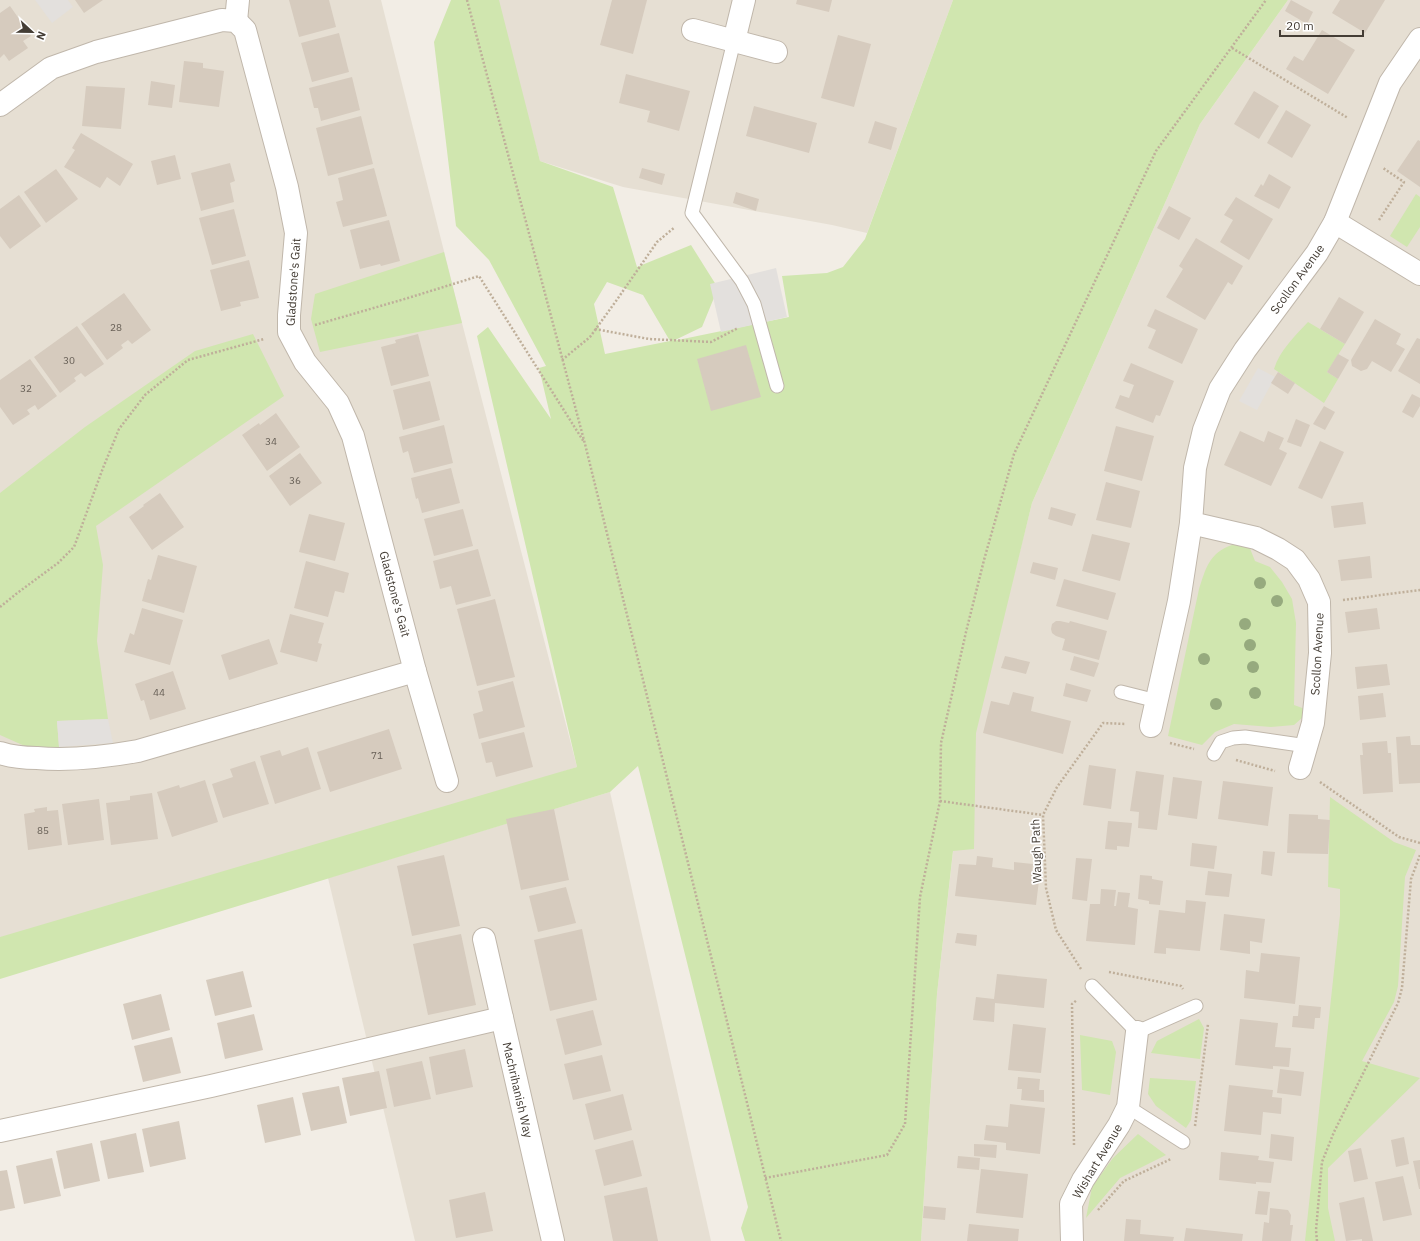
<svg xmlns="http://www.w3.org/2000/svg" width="1420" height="1241" font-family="'IBM Plex Sans',sans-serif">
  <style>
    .residential { fill: #e6dfd3 }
    .green { fill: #d0e6af; fill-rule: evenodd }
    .parking { fill: #e3e0dd }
    .building { fill: #d6cbbe }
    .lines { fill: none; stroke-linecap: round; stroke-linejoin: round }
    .service-casing { stroke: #c0b7ab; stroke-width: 15 }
    .minor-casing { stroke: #c0b7ab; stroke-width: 24 }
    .path { stroke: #bfaf9a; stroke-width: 2.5; stroke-dasharray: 2 2; stroke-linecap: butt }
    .service { stroke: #fff; stroke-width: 13 }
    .minor { stroke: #fff; stroke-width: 22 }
    .tree { fill: #96aa7e }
    .labels { text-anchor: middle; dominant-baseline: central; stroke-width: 3.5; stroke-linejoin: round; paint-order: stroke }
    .number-label { font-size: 10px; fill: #686057 }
    .street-label { font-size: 12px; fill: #443d35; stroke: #fff }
  </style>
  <rect width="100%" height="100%" fill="#f2ede5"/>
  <g class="residential">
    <path d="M0,0H381L462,323L577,767L409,822L0,950Z"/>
    <path d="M496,0H953L867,233L832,225L623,187L540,161Z"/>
    <path d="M1288,0H1420V1241H921L937,994L960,790L1032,503L1200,124Z"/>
    <path d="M610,792L711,1241H415L328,878Z"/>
  </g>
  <g class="green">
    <path d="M451,0H499L540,161L613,187L637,267L691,245L718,288L702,327L673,341L789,317L782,276L827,273L843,267L865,239L953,0H1288L1200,124L1032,503L976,733L974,849L953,851L937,994L921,1241H745L741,1228L748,1207L638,766L610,792L0,979V937L577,767L477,336L488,327L551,419L539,368L546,366L489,260L456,226L434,42ZM607,282L643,295L670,341L605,354L594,304Z"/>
    <path d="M1416,194L1420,197V227L1407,247L1390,236Z"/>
    <path d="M444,252L462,323L320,352L311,319L315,294Z"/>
    <path d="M1308,322L1345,344L1327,372L1338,379L1324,403L1274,369C1280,350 1295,336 1308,322Z"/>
    <path d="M253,334L284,396L96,526L103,565L97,641L108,719L57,721L59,747H27L0,735V493L85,427L195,351Z"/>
    <path d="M1232,545L1249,546L1255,561L1270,567L1282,582L1292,599L1296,623L1294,705L1305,709L1302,718L1294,725L1271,727L1234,724L1215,732L1202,745L1168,736L1199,589C1206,568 1209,553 1232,545Z"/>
    <path d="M1330,797L1394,842L1416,850L1405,877L1398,986L1394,1002L1362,1061L1420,1078L1328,1168V1208L1335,1241H1305L1340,915V889L1328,887Z"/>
    <path d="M1199,1019L1204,1028L1200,1059L1151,1053L1157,1041Z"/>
    <path d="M1080,1035L1112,1041L1116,1052L1110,1095L1082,1090Z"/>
    <path d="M1150,1078L1196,1081L1191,1120L1186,1128L1156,1106L1148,1094Z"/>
    <path d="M1138,1134L1166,1155L1120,1178L1086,1218L1092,1187L1113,1158Z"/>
  </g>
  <g class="parking">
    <path d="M35,0H68L73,7L52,23Z"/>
    <path d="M776,268L787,317L721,332L710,284Z"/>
    <path d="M1258,368L1275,377L1257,410L1239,401Z"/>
    <path d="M108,719L113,743L59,747L57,721Z"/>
  </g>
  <g class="building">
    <path d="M75,0H103L84,13Z"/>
    <path d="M289,0H329L336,27L299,37Z"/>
    <path d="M612,0H647L633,54L600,45Z"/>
    <path d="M797,0H832L829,12L796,4Z"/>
    <path d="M1291,0L1313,12L1307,24L1285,11Z"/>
    <path d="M1340,0H1385L1365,33L1332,13Z"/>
    <path d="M10,6L31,36L23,41L28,48L9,61L4,54L0,58V13Z"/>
    <path d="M1322,30L1355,50L1328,94L1286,69L1294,56L1303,61Z"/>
    <path d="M339,33L349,72L312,82L301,43Z"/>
    <path d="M838,35L871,44L854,107L821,98Z"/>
    <path d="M184,61L203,63V68L224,71L219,107L179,102Z"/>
    <path d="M626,74L690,91L679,131L647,122L650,111L619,103Z"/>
    <path d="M352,77L360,110L321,121L318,108H314L309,88Z"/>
    <path d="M151,81L175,85L172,108L148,105Z"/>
    <path d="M86,86L125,88L121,129L82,126Z"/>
    <path d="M1254,91L1279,106L1259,139L1234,124Z"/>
    <path d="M754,106L817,123L809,153L746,136Z"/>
    <path d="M1286,110L1311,125L1292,158L1267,143Z"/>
    <path d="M361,116L373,164L328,176L316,128Z"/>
    <path d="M875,121L897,128L891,150L868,143Z"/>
    <path d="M81,133L133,164L120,186L107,177L100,188L64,167L75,150L72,148Z"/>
    <path d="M1418,140L1420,141V187L1397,171Z"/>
    <path d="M175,155L181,179L157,185L151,161Z"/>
    <path d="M230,163L235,181L230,183L234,202L201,211L191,173Z"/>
    <path d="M374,168L387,216L343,227L336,202L343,200L338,178Z"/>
    <path d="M642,168L665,174L662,185L639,178Z"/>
    <path d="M56,169L78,199L46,223L24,192Z"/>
    <path d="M1269,174L1291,187L1279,209L1254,196L1261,184L1263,186Z"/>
    <path d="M736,192L759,199L756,211L733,203Z"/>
    <path d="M19,195L41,226L10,249L0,236V209Z"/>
    <path d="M1236,197L1273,219L1249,260L1220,242L1233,220L1224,215Z"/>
    <path d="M1169,206L1191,218L1179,240L1157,228Z"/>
    <path d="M234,209L246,256L212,265L199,218Z"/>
    <path d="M389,220L400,261L381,266L380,264L360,269L350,230Z"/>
    <path d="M1196,238L1243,266L1232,285L1228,282L1205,320L1166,297L1183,269L1179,266Z"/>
    <path d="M249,260L259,298L240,302L241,306L221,311L210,270Z"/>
    <path d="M124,293L151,330L132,344L128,340L121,345L123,348L107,360L81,324Z"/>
    <path d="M1339,297L1364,312L1345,344L1320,329Z"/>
    <path d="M1155,309L1198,329L1182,364L1148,348L1156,330L1147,326Z"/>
    <path d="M1375,319L1401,334L1396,344L1405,349L1391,372L1372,361L1367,369L1361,371L1352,366L1351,360Z"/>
    <path d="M77,326L104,364L85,377L81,373L74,378L76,381L60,393L34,357Z"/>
    <path d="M418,334L429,376L391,386L381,347L396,343L395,340Z"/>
    <path d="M1417,338L1420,339V384L1398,371Z"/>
    <path d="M746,345L761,397L711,411L697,359Z"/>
    <path d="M1338,354L1349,360L1338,379L1327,372Z"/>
    <path d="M30,359L57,396L38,410L35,405L27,410L30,414L13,425L0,407V380Z"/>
    <path d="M1131,363L1174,381L1160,416L1156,415L1153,423L1115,408L1120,395L1129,398L1134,385L1123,381Z"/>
    <path d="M1278,372L1295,383L1288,394L1271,383Z"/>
    <path d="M430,381L440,420L403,430L393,390Z"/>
    <path d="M1412,394L1420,398V406L1413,418L1402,412Z"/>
    <path d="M1324,406L1335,412L1325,430L1313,424Z"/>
    <path d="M276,413L300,447L267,471L242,435L259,423L260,425Z"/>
    <path d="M1296,419L1310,425L1301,447L1287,442Z"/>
    <path d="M444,425L453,463L414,473L408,451L403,453L399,437Z"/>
    <path d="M1116,426L1154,436L1142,481L1104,471Z"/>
    <path d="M1240,431L1264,442L1268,431L1284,438L1279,449L1287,453L1271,486L1224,465Z"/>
    <path d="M1320,441L1344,452L1322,499L1298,488Z"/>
    <path d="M300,453L322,483L290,506L269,476Z"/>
    <path d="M451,468L460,503L422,513L418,498L416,499L411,478Z"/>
    <path d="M1106,482L1140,491L1131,528L1096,520Z"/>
    <path d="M160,493L184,527L152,550L129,517L144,506L143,505Z"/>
    <path d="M1363,502L1366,524L1334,528L1331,506Z"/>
    <path d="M1051,507L1076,514L1072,526L1048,519Z"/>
    <path d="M463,509L473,546L434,556L424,519Z"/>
    <path d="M309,514L345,523L335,561L299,552Z"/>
    <path d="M1092,534L1130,543L1120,581L1082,571Z"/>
    <path d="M478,549L491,596L456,605L451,586L440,589L433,561Z"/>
    <path d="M158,555L197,566L184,613L142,601L148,579L151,580Z"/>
    <path d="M1370,556L1372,578L1341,581L1338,560Z"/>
    <path d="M306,561L349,573L344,593L335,591L328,617L294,608Z"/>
    <path d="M1033,562L1058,568L1055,580L1030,573Z"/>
    <path d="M1064,579L1116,593L1108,620L1056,606Z"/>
    <path d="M495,599L515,677L477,686L457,609Z"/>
    <path d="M142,608L183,620L170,665L124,652L130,633L134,635Z"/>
    <path d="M1377,608L1380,629L1348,633L1345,612Z"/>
    <path d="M290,614L324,623L318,643L322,644L317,662L280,652Z"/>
    <path d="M1056,621H1060L1069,623L1070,621L1107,631L1099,660L1062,650L1065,639L1056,636L1052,633L1051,629L1052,624Z"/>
    <path d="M269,639L278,664L229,680L221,655Z"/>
    <path d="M1005,656L1030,662L1026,674L1001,668Z"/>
    <path d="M1074,656L1099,663L1094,677L1070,670Z"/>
    <path d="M1387,664L1390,685L1357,689L1355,667Z"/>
    <path d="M173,671L186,709L150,720L144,700L141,701L135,684Z"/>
    <path d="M513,681L525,727L479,739L473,714L483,711L478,691Z"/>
    <path d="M1066,683L1091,690L1087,702L1063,696Z"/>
    <path d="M1013,692L1034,697L1031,711L1071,721L1063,754L983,733L991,701L1009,705Z"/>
    <path d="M1383,693L1386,717L1360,720L1358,696Z"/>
    <path d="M389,729L402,769L330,792L317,752Z"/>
    <path d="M524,732L533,767L496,777L492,762L486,763L481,743Z"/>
    <path d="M1410,736L1411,745H1420V783L1399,784L1396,737Z"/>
    <path d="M1387,741L1388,753H1391L1393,792L1363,794L1360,755H1363L1362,743Z"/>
    <path d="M308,747L321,789L275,804L260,756L280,750L282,756Z"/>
    <path d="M255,761L269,804L223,818L212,784L233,777L230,769Z"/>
    <path d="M1089,765L1116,769L1111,809L1083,805Z"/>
    <path d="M1136,771L1164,775L1157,830L1138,828L1139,812L1130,811Z"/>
    <path d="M1173,777L1202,781L1197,819L1168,815Z"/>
    <path d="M205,780L218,822L172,837L157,792L179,785L180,788Z"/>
    <path d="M1223,781L1273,787L1268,826L1218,819Z"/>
    <path d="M152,793L158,839L111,845L106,803L130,800V796Z"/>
    <path d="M99,799L104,840L68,845L62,804Z"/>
    <path d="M47,807V811L58,810L62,845L28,850L24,814L35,812L34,809Z"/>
    <path d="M554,809L569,880L521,890L506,819Z"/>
    <path d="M1289,814L1318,815V819L1330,820L1328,854L1287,853Z"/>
    <path d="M1108,821L1132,823L1129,847L1117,846V850L1105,849Z"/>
    <path d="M1192,843L1217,846L1214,869L1190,866Z"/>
    <path d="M1263,851L1275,852L1272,876L1261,874Z"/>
    <path d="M444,855L460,926L412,936L397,866Z"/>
    <path d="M977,856L993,858L992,867L1014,870V862L1033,864L1032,871L1040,872L1036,905L955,896L959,864L976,865Z"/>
    <path d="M1076,858L1092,859L1087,901L1072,899Z"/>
    <path d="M1208,871L1232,874L1229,897L1205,895Z"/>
    <path d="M1140,875L1152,876V879L1163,881L1160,905L1149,904V901L1138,899Z"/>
    <path d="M566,887L576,923L538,932L529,896Z"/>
    <path d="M1101,889L1116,890L1114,906H1116L1118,892L1130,893L1128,907L1138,909L1135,945L1086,941L1090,904H1100Z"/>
    <path d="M1186,900L1206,902L1200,951L1166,948V954L1154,953L1159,910L1185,913Z"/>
    <path d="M1224,914L1265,919L1262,943L1250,941V954L1220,950Z"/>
    <path d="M582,929L597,1000L550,1011L534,940Z"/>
    <path d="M957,933L977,935L976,946L955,943Z"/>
    <path d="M461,934L476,1005L428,1015L413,944Z"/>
    <path d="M1261,953L1300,957L1295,1004L1244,998L1246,970L1259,972Z"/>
    <path d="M243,971L252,1007L215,1016L206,980Z"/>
    <path d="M997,974L1047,979L1044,1008L995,1003L994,1022L973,1020L976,997L994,999Z"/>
    <path d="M161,994L170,1030L132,1040L123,1004Z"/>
    <path d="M1299,1005L1321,1007L1320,1018H1315L1314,1029L1292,1027L1293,1016H1298Z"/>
    <path d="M593,1010L602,1045L565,1055L556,1019Z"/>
    <path d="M254,1014L263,1050L225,1059L217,1023Z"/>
    <path d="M1240,1019L1278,1023L1275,1047L1291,1048L1289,1067L1273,1066V1069L1235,1065Z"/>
    <path d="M1013,1024L1046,1028L1041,1073L1008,1070Z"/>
    <path d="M172,1037L181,1073L143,1082L134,1046Z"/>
    <path d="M465,1049L473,1087L436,1095L429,1057Z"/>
    <path d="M602,1055L611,1091L573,1100L564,1064Z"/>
    <path d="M422,1061L431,1099L394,1107L386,1069Z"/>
    <path d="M1280,1069L1304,1072L1301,1096L1277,1093Z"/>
    <path d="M379,1071L387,1108L350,1116L342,1078Z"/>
    <path d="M1018,1077L1040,1079L1039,1090H1044V1102L1021,1100L1022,1089H1017Z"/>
    <path d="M1229,1085L1273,1090L1272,1097L1282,1098L1281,1114L1263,1112L1261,1135L1224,1131Z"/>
    <path d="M339,1086L347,1123L311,1131L302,1093Z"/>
    <path d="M623,1094L632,1130L594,1140L585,1104Z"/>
    <path d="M293,1097L301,1135L265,1143L257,1105Z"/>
    <path d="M1010,1104L1045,1108L1040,1154L1006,1150V1143L984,1140L986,1125L1008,1127Z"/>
    <path d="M179,1121L186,1159L150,1167L142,1129Z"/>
    <path d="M136,1133L144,1172L108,1179L100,1141Z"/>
    <path d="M1271,1134L1294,1137L1292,1161L1269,1158Z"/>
    <path d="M1404,1137L1409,1164L1396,1167L1391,1140Z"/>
    <path d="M633,1140L642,1176L604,1186L595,1150Z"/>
    <path d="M92,1143L100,1181L64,1189L56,1151Z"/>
    <path d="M974,1144L997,1145L996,1158L974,1156Z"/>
    <path d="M1361,1148L1368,1179L1354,1182L1348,1151Z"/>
    <path d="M1221,1152L1259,1156L1258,1160L1274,1162L1271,1183L1256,1182V1184L1219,1180Z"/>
    <path d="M958,1156L980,1158L979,1170L957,1168Z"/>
    <path d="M52,1158L61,1196L24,1204L16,1166Z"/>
    <path d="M1420,1160V1189H1419L1413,1161Z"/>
    <path d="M981,1169L1028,1174L1023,1218L976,1213Z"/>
    <path d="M7,1170L15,1208L0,1211V1171Z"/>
    <path d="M1403,1176L1412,1215L1383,1221L1375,1182Z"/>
    <path d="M647,1187L658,1241H613L604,1196Z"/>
    <path d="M1258,1191L1270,1192L1267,1215L1255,1214Z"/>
    <path d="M485,1192L493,1231L456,1238L449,1200Z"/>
    <path d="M1364,1197L1373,1241H1362V1239L1346,1241L1339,1203Z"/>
    <path d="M924,1206L946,1208L945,1220L923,1218Z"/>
    <path d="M1270,1208L1288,1210L1291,1215L1290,1225H1293L1291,1241H1262L1264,1222L1269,1223Z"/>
    <path d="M1126,1219L1141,1220L1140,1234L1174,1237L1173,1241H1124Z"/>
    <path d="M969,1224L1019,1229L1018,1241H967Z"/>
    <path d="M1186,1228L1243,1234L1242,1241H1184Z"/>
  </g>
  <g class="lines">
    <g class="service-casing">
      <g id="service">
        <path d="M734,41L692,213L742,281L754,304L777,386"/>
        <path d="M1121,692L1157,701"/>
        <path d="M1214,754L1221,742L1233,738L1245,737L1307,746"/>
        <path d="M1092,986L1137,1032L1196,1006"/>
        <path d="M1128,1107L1183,1142"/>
      </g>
    </g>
    <g class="minor-casing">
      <g id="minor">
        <path d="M236,21L238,0"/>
        <path d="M693,30L776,52"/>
        <path d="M734,41L744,0"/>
        <path d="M0,105L51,68L96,52L222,20L236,21L245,30L287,187L296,233L289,315V332L305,362L338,403L353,436L415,671L447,781"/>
        <path d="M1335,222L1420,274"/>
        <path d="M1191,523L1256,538L1278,549L1295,560L1309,579L1319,602L1320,653L1313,723L1300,768"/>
        <path d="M1151,726L1179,601L1191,523L1195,468L1204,430L1220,389L1245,350L1317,253L1335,222L1390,83L1420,39"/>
        <path d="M0,753C12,757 24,758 37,758C71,761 104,757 138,751L415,671"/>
        <path d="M484,939L553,1241"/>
        <path d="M0,1131L211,1086L502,1018"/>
        <path d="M1072,1241L1071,1204L1083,1180L1119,1125L1128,1107L1137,1032"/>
      </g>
    </g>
    <g class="path">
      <path d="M467,0L585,444L781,1241"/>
      <path d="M1232,48L1348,118"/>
      <path d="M1379,220L1404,182L1383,168"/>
      <path d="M315,325L408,298L479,276L584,442"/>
      <path d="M595,329L649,339L711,342L738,328"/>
      <path d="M562,360L590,337L616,301L657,242L675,227"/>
      <path d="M1343,600L1420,590"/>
      <path d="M0,607L16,594L58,563L74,547L103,468L119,429L145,395L188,360L264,339"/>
      <path d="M1170,743L1194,749"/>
      <path d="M1236,760L1275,771"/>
      <path d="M1320,782L1399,837L1420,843"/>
      <path d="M940,801L1043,815"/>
      <path d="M1081,969L1056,930L1046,888L1043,815L1057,787L1103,723L1126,724"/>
      <path d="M1109,972L1181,986L1183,989"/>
      <path d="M1195,1126L1208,1024"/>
      <path d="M1074,1145L1072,1004L1077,1000"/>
      <path d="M765,1178L887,1155L905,1124L920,897L940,801L941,743L966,632L984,560L1014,454L1156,151L1266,0"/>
      <path d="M1098,1210L1124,1181L1171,1159"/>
      <path d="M1317,1241L1316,1230L1322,1162L1334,1132L1398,1003L1402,988L1411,879L1420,855"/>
    </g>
    <use href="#service" class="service"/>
    <use href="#minor" class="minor"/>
  </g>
  <g class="tree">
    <circle cx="1260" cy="583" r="6"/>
    <circle cx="1277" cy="601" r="6"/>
    <circle cx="1245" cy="624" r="6"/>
    <circle cx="1250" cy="645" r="6"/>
    <circle cx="1204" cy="659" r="6"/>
    <circle cx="1253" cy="667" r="6"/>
    <circle cx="1255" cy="693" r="6"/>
    <circle cx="1216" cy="704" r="6"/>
  </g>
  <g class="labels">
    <g class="number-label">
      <text x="116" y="327">28</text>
      <text x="69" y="360">30</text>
      <text x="26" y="388">32</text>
      <text x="271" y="441">34</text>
      <text x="295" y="480">36</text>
      <text x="159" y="692">44</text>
      <text x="377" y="755">71</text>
      <text x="43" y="830">85</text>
    </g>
    <g class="street-label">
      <text transform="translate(1297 279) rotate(-54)">Scollon Avenue</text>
      <text transform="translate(293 282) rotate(-86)">Gladstone's Gait</text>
      <text transform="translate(395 594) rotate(75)">Gladstone's Gait</text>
      <text transform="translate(1317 654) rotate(-87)">Scollon Avenue</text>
      <text transform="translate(1036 851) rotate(-92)">Waugh Path</text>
      <text transform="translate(518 1090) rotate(77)">Machrihanish Way</text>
      <text transform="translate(1097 1161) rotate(-59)">Wishart Avenue</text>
    </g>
  </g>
  <g transform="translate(32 32) rotate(112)" stroke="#ffffff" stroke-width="3" paint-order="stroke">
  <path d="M0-3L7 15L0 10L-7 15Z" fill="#443d35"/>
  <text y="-6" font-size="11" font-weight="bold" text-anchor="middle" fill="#443d35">N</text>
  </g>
  <path d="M1280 30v6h83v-6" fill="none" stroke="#443d35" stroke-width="2"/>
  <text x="1286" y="30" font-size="12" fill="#443d35" stroke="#ffffff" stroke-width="3" paint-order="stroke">20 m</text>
</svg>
